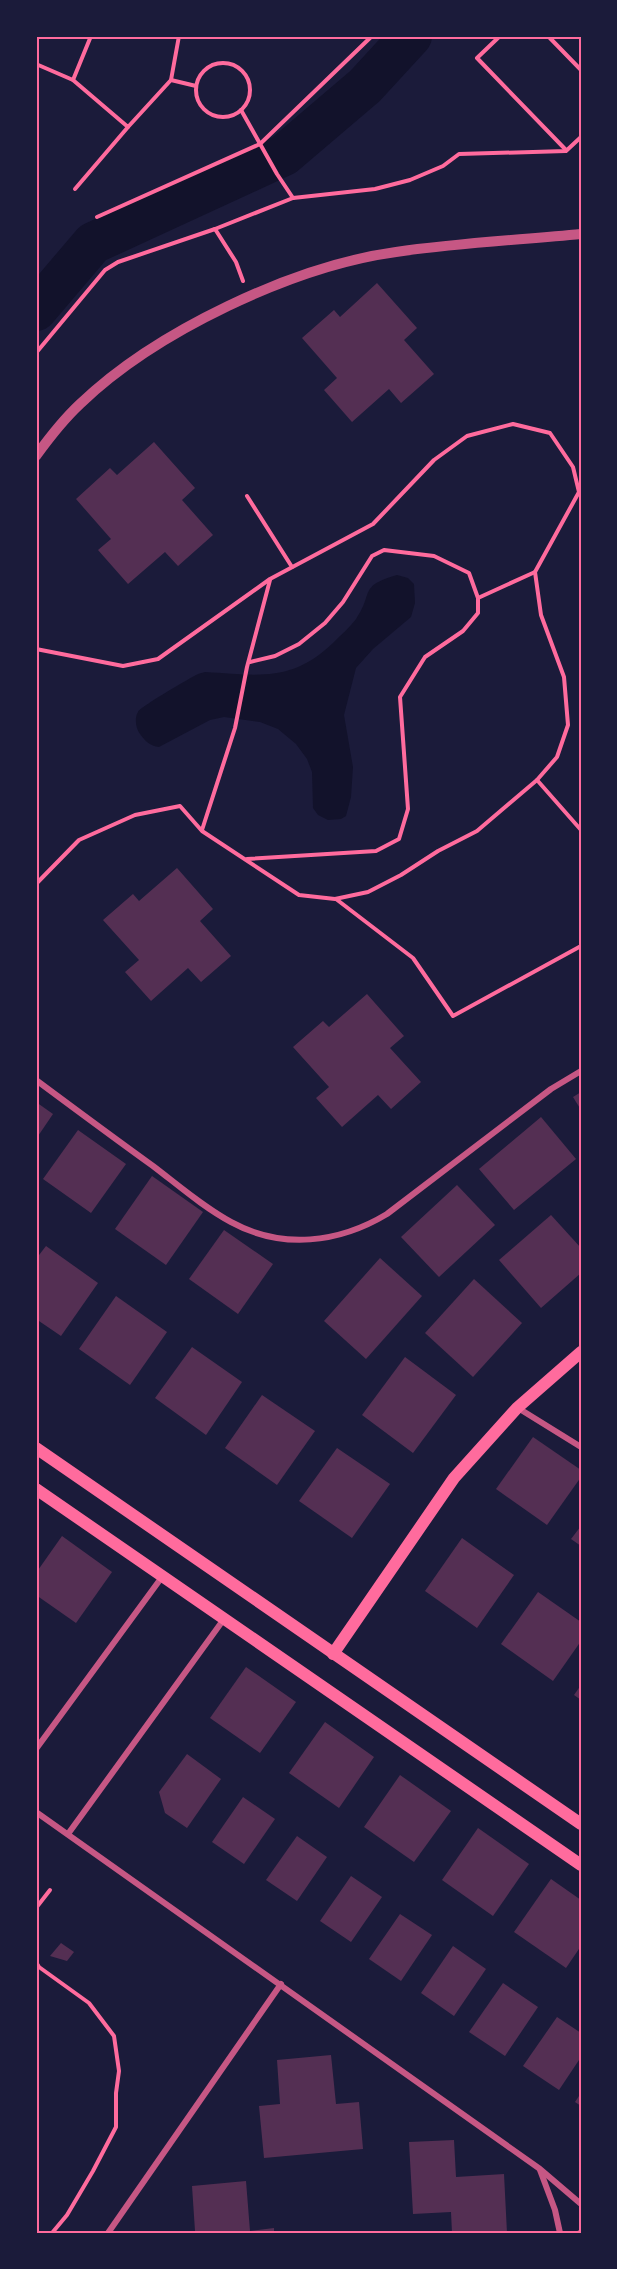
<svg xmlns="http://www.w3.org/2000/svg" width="617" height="2269" font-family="'Fira Sans Condensed',sans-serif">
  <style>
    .water { fill: #12122b }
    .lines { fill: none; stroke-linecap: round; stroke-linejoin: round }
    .river { stroke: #12122b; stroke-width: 42 }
    .building { fill: #542f53 }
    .path { stroke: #ff6b9d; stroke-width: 4 }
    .minor { stroke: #c65784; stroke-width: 6 }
    .tertiary { stroke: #c65784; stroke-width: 10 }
    .secondary { stroke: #ff6b9d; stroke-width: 12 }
    .neatline { fill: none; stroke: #ff6b9d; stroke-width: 2 }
  </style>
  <rect width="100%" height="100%" fill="#1b1b3a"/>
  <path class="water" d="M397,575L408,578L414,584L415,603L411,617L373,649L356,668L344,715L353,767L351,797L346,816L341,819L328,820L318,815L313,808L312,772L307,759L296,744L278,729L260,722L224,717L210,720L159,747C150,746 145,741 140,734C136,729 134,718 138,712C140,707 190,678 198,674L205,672C258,675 292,683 334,642C341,635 350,627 356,619C374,593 358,586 397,575Z"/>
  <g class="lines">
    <path class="river" d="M36,310L93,243L284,155L365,86L411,36"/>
  </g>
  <g class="building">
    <path d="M377,283L417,328L404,340L434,374L401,403L389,389L352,422L324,390L337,378L302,338L334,310L340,317Z"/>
    <path d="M154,442L195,488L182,500L213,535L178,566L165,552L128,584L98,550L111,539L76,499L110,468L117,475Z"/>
    <path d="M177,868L213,909L200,921L231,956L201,982L188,968L151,1001L125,972L139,960L103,920L133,894L139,901Z"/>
    <path d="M367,994L404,1036L390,1048L421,1082L391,1109L378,1095L342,1127L316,1098L329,1087L293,1047L323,1021L329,1027Z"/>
    <path d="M581,1092V1110L573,1097Z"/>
    <path d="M36,1102L53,1114L36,1139Z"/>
    <path d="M541,1117L576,1159L514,1210L479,1169Z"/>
    <path d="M78,1130L126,1164L91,1213L43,1179Z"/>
    <path d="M152,1176L203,1212L166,1265L115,1229Z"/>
    <path d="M457,1185L495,1225L439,1277L401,1237Z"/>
    <path d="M551,1215L581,1248V1273L541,1308L499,1260Z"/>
    <path d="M224,1230L273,1264L238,1314L189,1279Z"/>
    <path d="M46,1246L98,1283L61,1336L36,1319V1259Z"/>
    <path d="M380,1258L422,1296L366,1359L324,1321Z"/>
    <path d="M474,1279L522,1323L473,1377L425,1333Z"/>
    <path d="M116,1296L167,1332L130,1385L79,1349Z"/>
    <path d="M192,1347L242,1382L206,1435L155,1398Z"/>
    <path d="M405,1357L456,1395L413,1453L362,1415Z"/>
    <path d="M262,1395L315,1431L277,1485L225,1448Z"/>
    <path d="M533,1437L581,1470V1477L547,1525L496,1489Z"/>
    <path d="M337,1448L390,1484L352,1538L299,1501Z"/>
    <path d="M581,1526V1546L571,1539Z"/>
    <path d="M62,1536L112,1572L76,1623L36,1595V1573Z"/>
    <path d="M462,1538L514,1575L477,1628L425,1591Z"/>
    <path d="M538,1592L581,1622V1641L553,1681L501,1644Z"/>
    <path d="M246,1667L296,1702L260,1753L210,1718Z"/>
    <path d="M581,1685V1700L574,1695Z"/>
    <path d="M325,1722L374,1757L339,1808L289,1773Z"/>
    <path d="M187,1754L221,1779L187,1828L165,1813L159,1792Z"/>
    <path d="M400,1775L451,1811L414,1862L364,1827Z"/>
    <path d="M243,1797L275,1819L244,1864L212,1842Z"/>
    <path d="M478,1828L529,1864L493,1916L442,1880Z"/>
    <path d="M297,1836L327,1857L297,1901L266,1880Z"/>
    <path d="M351,1876L382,1897L351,1942L320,1921Z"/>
    <path d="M551,1879L581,1900V1946L566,1968L514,1932Z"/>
    <path d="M400,1914L432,1935L401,1981L369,1959Z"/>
    <path d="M61,1943L74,1952L67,1961L50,1956Z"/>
    <path d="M453,1946L486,1969L454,2016L421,1993Z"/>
    <path d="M503,1983L538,2007L505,2056L469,2032Z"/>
    <path d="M557,2017L581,2033V2057L559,2090L523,2066Z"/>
    <path d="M331,2055L336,2104L359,2102L363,2149L264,2158L259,2106L280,2104L277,2060Z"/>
    <path d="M581,2093V2106L575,2102Z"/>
    <path d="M454,2140L456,2177L504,2174L507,2233H452L451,2212L413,2214L409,2142Z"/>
    <path d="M246,2181L250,2231L274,2228V2233H190L195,2231L192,2186Z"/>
  </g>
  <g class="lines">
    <g class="path">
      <path d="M500,36L477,58L566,150"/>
      <path d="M548,36L581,70"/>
      <circle cx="223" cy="90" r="27"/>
      <path d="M36,64L73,80L91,36"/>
      <path d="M73,80L128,127L171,80L196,86"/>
      <path d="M171,80L179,36"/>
      <path d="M241,110L277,174L293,198"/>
      <path d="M75,189L128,127"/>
      <path d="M97,217L260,144L372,36"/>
      <path d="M215,229L236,262L243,281"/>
      <path d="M36,353L105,270L118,262L215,229L293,198L375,189L410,180L443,166L459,154L566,151L581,137"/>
      <path d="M247,496L292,567"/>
      <path d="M478,598L535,572"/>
      <path d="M36,649L123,666L158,659L270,579L373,524L434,460L467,436L513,424L550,433L573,467L579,492L535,572L541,615L564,677L568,725L557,757L537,780L477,831L438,851L401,875L368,892L335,899L299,895L202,831L180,806L135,815L79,840L36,884"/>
      <path d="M537,780L581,830"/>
      <path d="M202,830L235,728L247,667L270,580"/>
      <path d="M247,859L376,851L399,839L408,809L400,697L425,657L463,631L478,613V598L469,573L434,556L384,550L372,556L343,602L325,623L299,644L275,656L250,662"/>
      <path d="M336,899L413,958L453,1016L581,946"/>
      <path d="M36,1908L50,1890"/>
      <path d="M36,1962L39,1967L89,2003L114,2036L119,2071L116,2093V2127L93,2171L67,2215L52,2233"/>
    </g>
    <g class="minor">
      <path d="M36,1080C75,1109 114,1138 153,1166C178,1185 203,1207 231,1222C282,1250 339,1243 387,1214L551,1089L581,1071"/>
      <path d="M518,1408L581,1447"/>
      <path d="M36,1749L162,1577"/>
      <path d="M36,1812L540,2169L581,2204"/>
      <path d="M68,1834L224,1619"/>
      <path d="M540,2170L555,2210L560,2233"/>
      <path d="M108,2233L281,1984"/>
      <path d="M580,2233H581"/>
    </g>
    <path class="tertiary" d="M36,456C49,438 64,419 80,404C155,332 293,266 396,252C457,243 519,240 581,234"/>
    <g class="secondary">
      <path d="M36,1448L581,1824"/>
      <path d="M36,1489L581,1865"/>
      <path d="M333,1654L454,1478L517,1408L581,1352"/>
    </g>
  </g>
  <rect width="617" height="2269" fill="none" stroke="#1b1b3a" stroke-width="75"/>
  <rect x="38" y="38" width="542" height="2194" class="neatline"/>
</svg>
